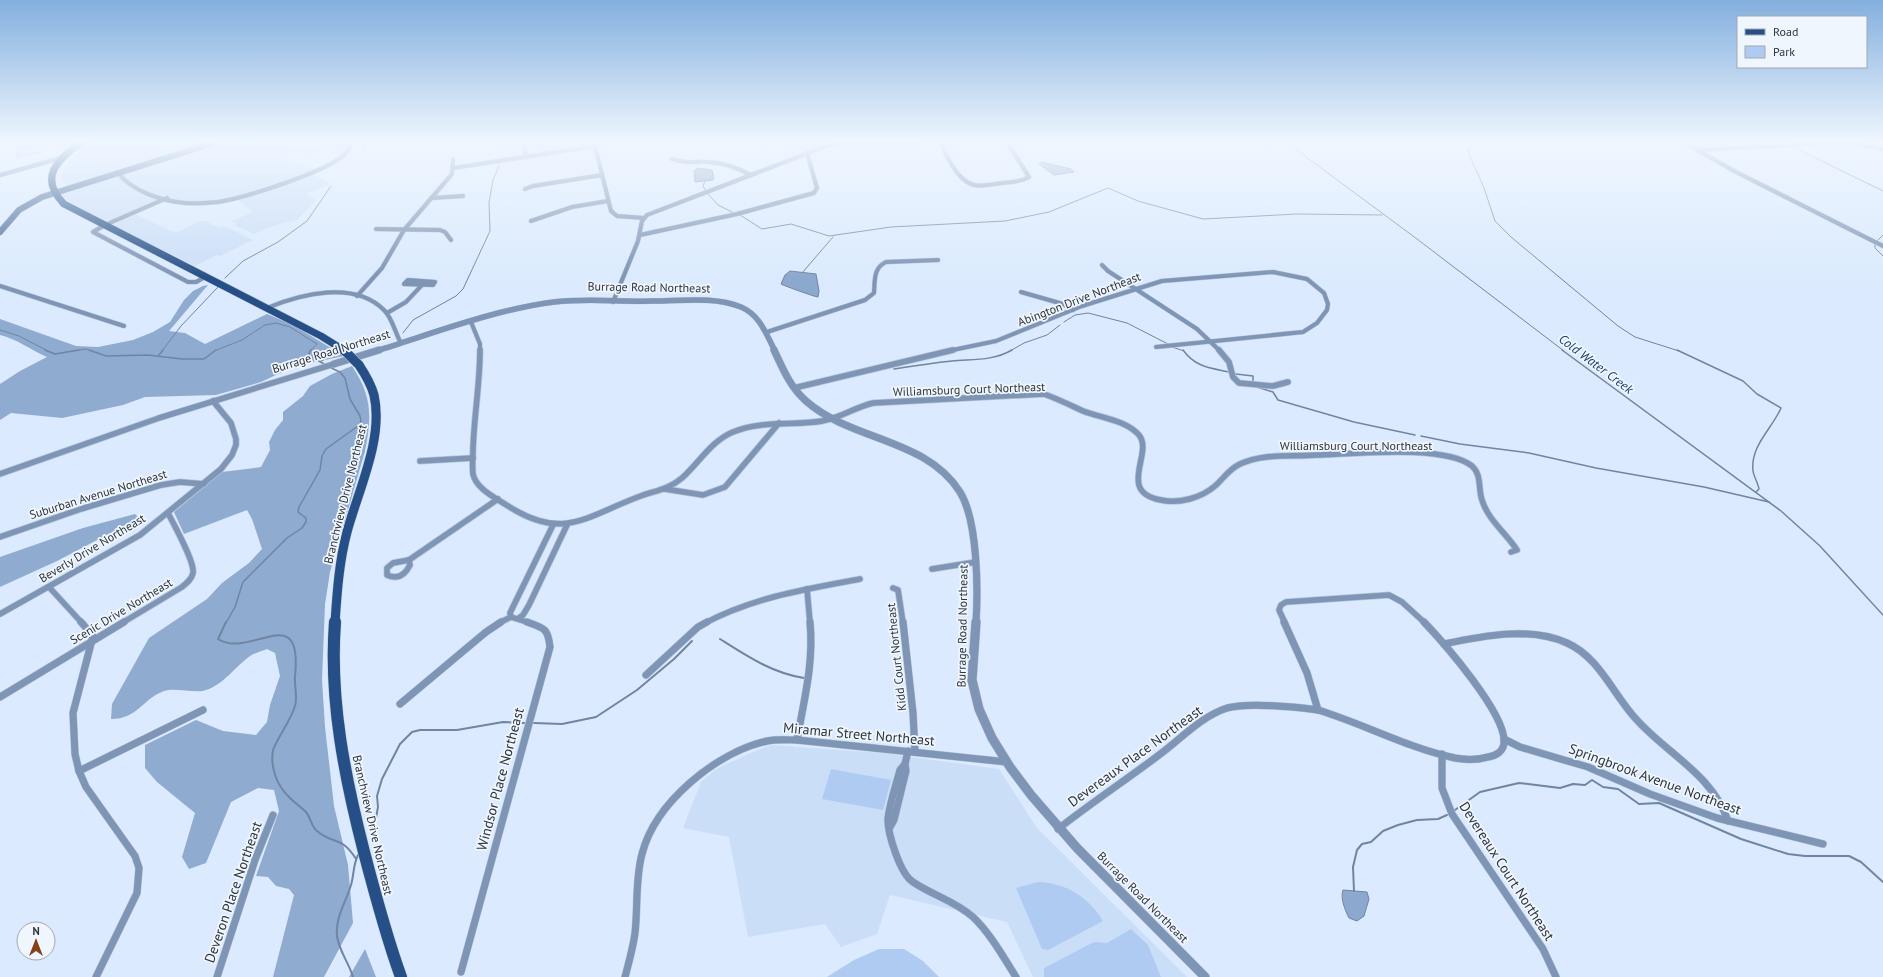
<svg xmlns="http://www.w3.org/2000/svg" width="1883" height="977" font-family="'PT Sans',sans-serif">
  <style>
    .built { fill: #cbdef7 }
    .green { fill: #b0cbf2 }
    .forest { fill: #8fabd0 }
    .water { fill: #8da8ce; stroke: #7085a2 }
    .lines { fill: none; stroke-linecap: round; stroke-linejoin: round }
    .stream-far2 { stroke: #7085a2; stroke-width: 1 }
    .stream-far1 { stroke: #7085a2; stroke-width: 1.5 }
    .stream { stroke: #7085a2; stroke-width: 2 }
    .minor-far2-casing { stroke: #b8c6d7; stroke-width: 5 }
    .minor-far1-casing { stroke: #b8c6d7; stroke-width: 7 }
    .minor-casing { stroke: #b8c6d7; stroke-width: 8 }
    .tertiary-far2-casing { stroke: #b8c6d7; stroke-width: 6 }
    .tertiary-far1-casing { stroke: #b8c6d7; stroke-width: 8 }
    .tertiary-casing { stroke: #b8c6d7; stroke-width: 10 }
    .secondary-casing { stroke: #b8c6d7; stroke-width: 7 }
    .primary-far2-casing { stroke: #b8c6d7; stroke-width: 8 }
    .primary-far1-casing { stroke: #b8c6d7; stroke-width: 10 }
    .primary-casing { stroke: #b8c6d7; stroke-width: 13 }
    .minor-far2 { stroke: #7e95b5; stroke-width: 4 }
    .minor-far1 { stroke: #7e95b5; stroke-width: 5.5 }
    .minor { stroke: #7e95b5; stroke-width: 7 }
    .tertiary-far2 { stroke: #7e95b5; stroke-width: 5.5 }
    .tertiary-far1 { stroke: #7e95b5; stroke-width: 7 }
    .tertiary { stroke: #7e95b5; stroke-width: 9 }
    .secondary { stroke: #4a6c9b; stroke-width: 6 }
    .primary-far2 { stroke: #254f86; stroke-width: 7 }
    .primary-far1 { stroke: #254f86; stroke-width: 9 }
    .primary { stroke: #254f86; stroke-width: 12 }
    .primary-bridge-casing { stroke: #b8c6d7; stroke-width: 10; stroke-linecap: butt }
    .primary-bridge { stroke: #254f86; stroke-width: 9 }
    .labels { text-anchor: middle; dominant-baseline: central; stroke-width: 3.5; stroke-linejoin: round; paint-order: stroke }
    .street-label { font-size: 12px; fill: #2e343b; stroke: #f0f6fe }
    .water-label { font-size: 13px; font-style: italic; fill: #1a3f6e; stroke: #f0f6fe }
    .near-street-label { font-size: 14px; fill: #2e343b; stroke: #f0f6fe }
  </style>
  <rect width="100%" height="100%" fill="#dbeafe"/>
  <g class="built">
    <path d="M92,142H189L194,146L67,186L62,177L68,162Z"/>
    <path d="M235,142H336L313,154L304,156L294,153L283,158L313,168V170L273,187L233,197L204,202L179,201L163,195L158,197L161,200L114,220L104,221L72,203L61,195L63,192L181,154L185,157Z"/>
    <path d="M310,174L329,182L328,185L306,194L316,200L297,220L279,224L254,234L234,225L237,224L232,221L253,212L236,199Z"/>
    <path d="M135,214L176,233L201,221H205L220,228L223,226L229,228L253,240L220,256L217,255L195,266L113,225Z"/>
    <path d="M771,745L882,753L999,769L1037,828L1187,977H1033L1007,922L890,895L877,934L841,947L825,924L748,937L729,837L683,828L701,782L716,769L746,755Z"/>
  </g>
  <g class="green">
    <path d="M43,144L42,147L22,151L21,154L41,151V153L15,158L17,149Z"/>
    <path d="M831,769L891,780L883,810L822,799Z"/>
    <path d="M1038,882C1067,883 1088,897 1103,921L1048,950L1042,949L1016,888Z"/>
    <path d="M1131,929L1148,945L1161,977H1044V968L1094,942L1107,943Z"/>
    <path d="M879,949H904L923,961L939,977H827L854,960Z"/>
  </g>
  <g class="forest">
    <path d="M208,285L169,331L185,333L205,344L267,314L293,325L344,356L315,362L306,361L261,382L216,395L145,397L123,405L62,418L11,413L0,420V384L20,371L47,357C31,350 17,339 0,335V319L76,346L98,347L133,340L153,332L170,322L184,300L193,291L203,286Z"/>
    <path d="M352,366C372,396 372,416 365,451L330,572L325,604L322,680L325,727L334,806L348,865L353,923L324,977H273L294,895L289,889L276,886L268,877L256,876L279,811L274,790L258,788L231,802L206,863L189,869L182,857L195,813L157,782L145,768V745L196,720L223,731L256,735L267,722L270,705L280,676L275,653L267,649C262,651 255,653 250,656C236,666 223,685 206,690C197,694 175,687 164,691C142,699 138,719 111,719L112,704L149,638L207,599L222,583L249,563L262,549L252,519L247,510L184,534L174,512L222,472L261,467L270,450L269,442L275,430L283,420V412L303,396L310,386L332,374Z"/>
    <path d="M135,514L139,518L57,561L0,587V557L83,528Z"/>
    <path d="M365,949L376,977H349Z"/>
  </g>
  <g class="water">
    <path d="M1042,162L1071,169L1074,172L1054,175L1039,164Z"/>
    <path d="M698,168L712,170L714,178L713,180L695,182L694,171Z"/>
    <path d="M790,271L816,274L819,291L818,297C815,297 788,287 783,285L781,284L785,275Z"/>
    <path d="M1343,890L1367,892L1369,899L1364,916L1357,921L1349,918C1345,910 1340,898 1343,890Z"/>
  </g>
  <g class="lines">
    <g class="stream-far2">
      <path d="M363,142V150"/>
      <path d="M1286,142L1417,239L1564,351"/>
      <path d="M1472,142L1468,152L1484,188L1495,221L1511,237L1618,326L1635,337L1679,351"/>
      <path d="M1791,146L1883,191"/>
      <path d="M705,181L703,186L706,191"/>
      <path d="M708,194L718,205L734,213"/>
      <path d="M740,215L762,229L791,224L829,236L891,227L1005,221L1049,212L1108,188L1138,201L1203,219L1297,214L1382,215"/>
      <path d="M1876,242L1883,235"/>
      <path d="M1875,244V248L1883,256"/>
      <path d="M802,273L833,237"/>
      <path d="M225,278L243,261L278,242L307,221L331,186"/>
      <path d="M1064,322L1075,315L1088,313L1127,323L1168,344"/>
      <path d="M0,330L19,336L48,351"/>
      <path d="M403,333L413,320L456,296L463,289L490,231L489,203L493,180L499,166"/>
      <path d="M349,346L380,334H390"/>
      <path d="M1172,347L1184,351"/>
      <path d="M73,351L86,349L92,351"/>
      <path d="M162,351L181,326L218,287"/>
      <path d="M214,351L242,340L265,325L276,323L290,327L317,344L310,351"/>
      <path d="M336,351L338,350"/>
      <path d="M1010,351L1024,343L1047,335L1060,325"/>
    </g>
    <g class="stream-far1">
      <path d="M45,350L55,354L79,350"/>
      <path d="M89,350L106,356L148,355L182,359H204L216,350"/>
      <path d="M311,350L308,355L326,365"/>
      <path d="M1183,350C1195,367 1210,368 1229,372"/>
      <path d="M1562,350L1781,511L1820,546L1883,615"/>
      <path d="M1677,350L1743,381L1757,394L1781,408C1772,429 1750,446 1753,471C1754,477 1758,483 1759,489L1756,492"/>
      <path d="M159,355L163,350"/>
      <path d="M321,361L338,350"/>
      <path d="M894,369C913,366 933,363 952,361C973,359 993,361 1012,350"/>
      <path d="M1236,374L1253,376V382"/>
      <path d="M1257,387L1273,392L1278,400L1354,422L1415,435"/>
      <path d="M1421,436L1460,444L1529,453L1596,468L1704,487L1769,502"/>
      <path d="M226,623L235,607L243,582L287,538L302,528L306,522V518L298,512L299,507L320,470L322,456L326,449L358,426L361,422L360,416L350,399L345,378L340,372L329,367"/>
    </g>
    <g class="stream">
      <path d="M226,622L218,639C250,660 303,598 295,676C294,686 298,697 295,706C290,722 279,735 273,750C270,768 277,786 290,798C295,803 301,807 306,812C311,818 311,826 317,831C333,845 341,835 356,859"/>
      <path d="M720,639C747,656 772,673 804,678"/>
      <path d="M534,723L562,724L596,717L637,690L674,659L692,641"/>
      <path d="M1455,810L1480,792L1519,783L1560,788L1573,784L1585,785L1592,780L1603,787L1618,789L1639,804L1659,803L1741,839L1788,854L1805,856H1849L1861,862L1883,882"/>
      <path d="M371,830L376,818L378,807L377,796L382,779L400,744L412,732L420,730H457L503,722L524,723"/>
      <path d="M1354,891L1353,867L1357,850L1362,844L1371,842L1383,831L1398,825L1417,820L1438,819L1447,815"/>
      <path d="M353,977C349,963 339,951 337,936C335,918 346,902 351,885C354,875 353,865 358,855"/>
    </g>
    <g class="minor-far2-casing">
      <g id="minor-far2">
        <path d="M524,142L526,157"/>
        <path d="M594,142L611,211L617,216L644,218"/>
        <path d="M940,142C947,156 957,181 974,185C983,187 993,184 1002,183C1011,182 1021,182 1029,177L1007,142"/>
        <path d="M1683,142L1736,172L1883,246"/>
        <path d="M1696,150L1829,143H1850L1883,149"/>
        <path d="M672,159C685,164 696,161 709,162C724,163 738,168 751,175"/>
        <path d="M453,168L596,146"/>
        <path d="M117,172C132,191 161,201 185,203C196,204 207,203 218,202C244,198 330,171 346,153C349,150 350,146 350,142"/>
        <path d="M0,175L61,158"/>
        <path d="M525,189L533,186L602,175"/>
        <path d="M167,198L105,225L93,232L188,282H196L205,277"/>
        <path d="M431,198L463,196"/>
        <path d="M531,221L572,207L608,201"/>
        <path d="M376,229L440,230L445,232L451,240"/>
        <path d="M640,235L737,214L814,193L817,188L807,153"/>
        <path d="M1102,265L1108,271L1197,329L1220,351"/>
        <path d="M408,280L435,282L433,285L404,284Z"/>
        <path d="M0,286L124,326"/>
        <path d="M1021,292L1063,304L1073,310"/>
        <path d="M357,296L382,268L404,230L452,174L453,159"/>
        <path d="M613,302L638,241L642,221L647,215L829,145L848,143L919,142"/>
        <path d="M267,308C301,294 354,280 384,310C393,319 395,333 401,343"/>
        <path d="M387,313L406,302L422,285"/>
        <path d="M471,322L480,344V351"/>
        <path d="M767,332L865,300L874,293C875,281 873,268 886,262L938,260"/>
        <path d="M948,351L996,341L1082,306L1162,281L1273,272L1307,279L1324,293L1328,304L1327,310L1317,323L1303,332L1156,347"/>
      </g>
    </g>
    <g class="minor-far1-casing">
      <g id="minor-far1">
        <path d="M480,350C480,383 474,416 473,450C473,457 472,466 473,474C476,489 496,498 508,506C563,541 585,517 638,497C653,491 668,490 682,478C699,463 711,441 733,432C761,420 793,426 822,421C841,418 855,407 873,403L1044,394C1058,399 1070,405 1083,411C1101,418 1126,420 1139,435C1154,453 1116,492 1161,500C1179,504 1201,498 1215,486C1224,478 1229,469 1240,464C1264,453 1290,457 1316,455C1351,454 1445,444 1472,466C1482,475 1478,489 1482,500C1488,520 1506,533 1517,550L1511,552"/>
        <path d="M1219,350L1229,362L1233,377L1239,383L1273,386L1288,382"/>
        <path d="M794,388L953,350"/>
        <path d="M420,461L473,458"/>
        <path d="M0,474L159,418L334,364"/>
        <path d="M665,489L703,495L725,487L779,423"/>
        <path d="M0,537L81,509L161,485L180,482L204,484"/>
        <path d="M409,560L410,565C405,575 398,580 387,575V568L393,563Z"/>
        <path d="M409,560L498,499"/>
        <path d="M932,569L976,562"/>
        <path d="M49,587L82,623"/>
        <path d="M893,588L898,590L903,623"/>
        <path d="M807,589L810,623"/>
        <path d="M0,614L140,535L221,469L232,455L236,445V439L231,423L213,401"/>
        <path d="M511,617L510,613L553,525"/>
        <path d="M511,617L530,623"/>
        <path d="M519,618L523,615L529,605L567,525"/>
        <path d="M122,623L182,587C187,583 192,579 193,573C195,562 174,525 168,513"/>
        <path d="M499,623L511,617"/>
        <path d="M705,623C755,597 806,589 860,579"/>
        <path d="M1285,623L1279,610L1281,605L1286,602L1389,595L1402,602L1425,623"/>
      </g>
    </g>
    <g class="minor-casing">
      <g id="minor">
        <path d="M81,622L93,636L73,713L75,754L79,771L86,787L135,856L139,868L137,893L96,977"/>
        <path d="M903,622L913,713L915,752"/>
        <path d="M1284,622L1307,673L1318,710"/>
        <path d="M1444,644C1482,636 1530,626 1567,643C1599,657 1613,694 1636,719C1666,753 1713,775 1728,821"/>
        <path d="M646,675L698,627L707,622"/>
        <path d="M0,697L124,622"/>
        <path d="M400,704L486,632L501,622"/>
        <path d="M1318,710C1364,724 1408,748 1455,758C1466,760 1477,760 1488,757C1496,756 1504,751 1504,742C1506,714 1444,643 1424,622"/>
        <path d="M1504,739L1520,747L1588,767L1650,794L1717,818L1823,844"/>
        <path d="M797,740C804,700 814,663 810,622"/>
        <path d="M908,751L905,764L900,770C896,785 890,802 888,818C887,832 900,874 913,882C932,895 955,901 973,917C990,933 1004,958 1016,977"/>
        <path d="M1442,754V788L1452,814L1543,949L1556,977"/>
        <path d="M79,771L203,710"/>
        <path d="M890,827L894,820L906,771L905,764"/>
        <path d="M1058,829C1091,803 1126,780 1159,755C1181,739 1200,717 1227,708C1249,702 1294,707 1318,710"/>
        <path d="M461,972L550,647C548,628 544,628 527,622"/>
        <path d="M217,977L255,860L273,815"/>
        <path d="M625,977C629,962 633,948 635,933C638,907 635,880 642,854C655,803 715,753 767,741C777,739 787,740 797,740L1007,762"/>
      </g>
    </g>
    <g class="tertiary-far2-casing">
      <path id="tertiary-far2" d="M376,351C434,333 493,310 554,302C586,298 620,302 653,301C681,301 714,296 741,307C760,315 766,334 775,351"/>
    </g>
    <g class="tertiary-far1-casing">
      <g id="tertiary-far1">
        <path d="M774,350C783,369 790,387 806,401C851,441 926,438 960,492C978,521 978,590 976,623"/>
        <path d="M334,364L379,350"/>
      </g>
    </g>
    <g class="tertiary-casing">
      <path id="tertiary" d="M976,622L972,680L979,709L992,738L1010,767L1031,795L1077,848L1205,977"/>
    </g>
    <g class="secondary-casing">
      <path id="secondary" d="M0,232L19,210L42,197L217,142"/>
    </g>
    <g class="primary-far2-casing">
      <path id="primary-far2" d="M81,142C57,161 38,177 64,204L321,336L345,351"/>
    </g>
    <g class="primary-far1-casing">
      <g id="primary-far1">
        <path d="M343,350L346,352"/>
        <path d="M335,623C337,593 339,562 347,532C358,491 384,438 374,395C371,384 365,374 359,365"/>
      </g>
    </g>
    <g class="primary-casing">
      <path id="primary" d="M335,622C329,700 345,778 364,852C375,894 386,936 401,977"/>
    </g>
    <use href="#minor-far2" class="minor-far2"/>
    <use href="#minor-far1" class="minor-far1"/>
    <use href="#minor" class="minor"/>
    <use href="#tertiary-far2" class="tertiary-far2"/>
    <use href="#tertiary-far1" class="tertiary-far1"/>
    <use href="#tertiary" class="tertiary"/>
    <use href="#secondary" class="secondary"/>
    <use href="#primary-far2" class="primary-far2"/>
    <use href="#primary-far1" class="primary-far1"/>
    <use href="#primary" class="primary"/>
    <g class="primary-bridge-casing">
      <path id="primary-bridge" d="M346,352L359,365"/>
    </g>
    <use href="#primary-bridge" class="primary-bridge"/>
  </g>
  <linearGradient id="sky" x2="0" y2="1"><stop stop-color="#83afde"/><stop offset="0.51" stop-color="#eff6ff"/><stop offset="1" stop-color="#eff6ff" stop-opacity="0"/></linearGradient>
  <rect width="1883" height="278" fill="url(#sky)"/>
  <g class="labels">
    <g class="street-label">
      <text transform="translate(649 287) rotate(1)">Burrage Road Northeast</text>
      <text transform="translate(1079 299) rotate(-21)">Abington Drive Northeast</text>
      <text transform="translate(331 351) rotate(-17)">Burrage Road Northeast</text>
      <text transform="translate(969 389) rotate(-2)">Williamsburg Court Northeast</text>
      <text x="1356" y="445">Williamsburg Court Northeast</text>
      <text transform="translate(98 494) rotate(-17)">Suburban Avenue Northeast</text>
      <text transform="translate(345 494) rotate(-76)">Branchview Drive Northeast</text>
      <text transform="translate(92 548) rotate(-31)">Beverly Drive Northeast</text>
      <text transform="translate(121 611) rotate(-31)">Scenic Drive Northeast</text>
      <text transform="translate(962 626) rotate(-89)">Burrage Road Northeast</text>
      <text transform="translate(896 657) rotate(-96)">Kidd Court Northeast</text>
      <text transform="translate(373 825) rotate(77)">Branchview Drive Northeast</text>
      <text transform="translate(1143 897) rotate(45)">Burrage Road Northeast</text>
    </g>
    <g class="water-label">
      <text transform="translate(1596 364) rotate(37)">Cold Water Creek</text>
    </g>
    <g class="near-street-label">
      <text transform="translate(859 734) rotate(5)">Miramar Street Northeast</text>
      <text transform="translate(1135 756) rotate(-36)">Devereaux Place Northeast</text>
      <text transform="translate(500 779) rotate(-75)">Windsor Place Northeast</text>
      <text transform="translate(1655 779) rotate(20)">Springbrook Avenue Northeast</text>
      <text transform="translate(1507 871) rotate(57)">Devereaux Court Northeast</text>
      <text transform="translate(233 892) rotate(-71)">Deveron Place Northeast</text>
    </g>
  </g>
  <rect x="1737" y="16" width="130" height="52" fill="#f0f6fe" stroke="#a2a8b0"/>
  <rect x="1745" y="29" width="20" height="6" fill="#254f86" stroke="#a2a8b0"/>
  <text x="1773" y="36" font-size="12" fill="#2e343b">Road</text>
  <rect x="1745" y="46" width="20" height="12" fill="#b0cbf2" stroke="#a2a8b0"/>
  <text x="1773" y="56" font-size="12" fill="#2e343b">Park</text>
  <g transform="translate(36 941)"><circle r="19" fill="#f0f6fe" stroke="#a2a8b0"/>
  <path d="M0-3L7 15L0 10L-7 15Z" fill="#854019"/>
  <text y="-6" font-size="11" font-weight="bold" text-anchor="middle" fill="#2e343b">N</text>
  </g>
</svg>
